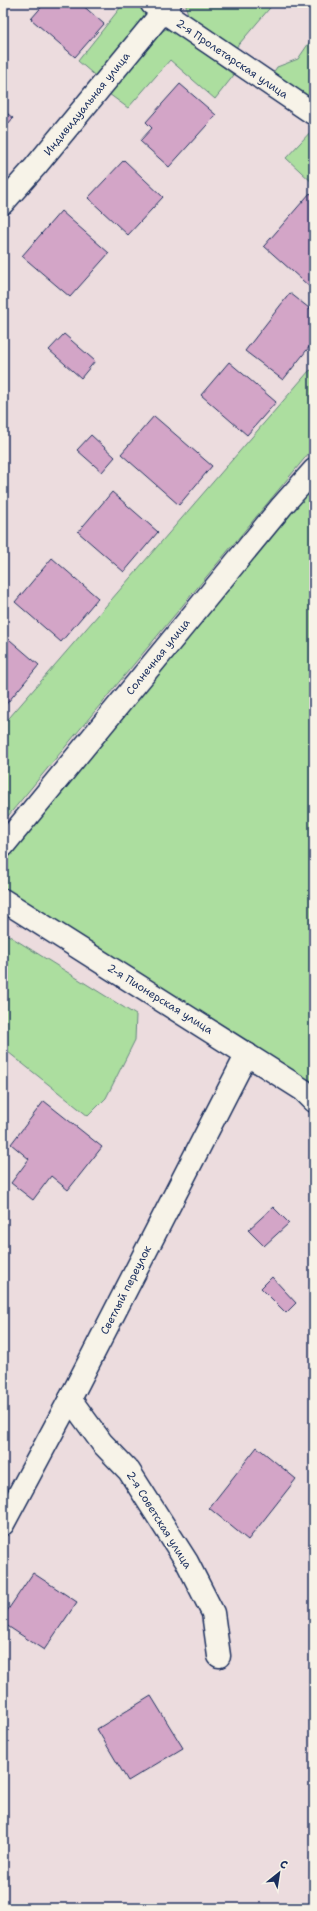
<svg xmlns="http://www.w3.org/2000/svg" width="317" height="1911" font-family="'Shantell Sans',sans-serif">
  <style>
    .green { fill: #acde9f; stroke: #64867e }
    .building { fill: #d3a5c7; stroke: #1b2f5e }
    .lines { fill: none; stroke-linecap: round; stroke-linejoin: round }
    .minor-casing { stroke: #1b2f5e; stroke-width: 25 }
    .minor { stroke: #f7f3e8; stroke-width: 22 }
    .labels { text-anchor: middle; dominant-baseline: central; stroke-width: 3.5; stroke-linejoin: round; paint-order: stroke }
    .street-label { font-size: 11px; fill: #1b2f5e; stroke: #f7f3e8 }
  </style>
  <rect width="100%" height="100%" fill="#ecdcde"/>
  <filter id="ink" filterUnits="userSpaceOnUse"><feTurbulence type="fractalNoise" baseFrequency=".025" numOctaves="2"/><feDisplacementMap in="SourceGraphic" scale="8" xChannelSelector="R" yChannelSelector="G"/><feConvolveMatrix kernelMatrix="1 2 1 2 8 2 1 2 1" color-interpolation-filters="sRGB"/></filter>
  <g filter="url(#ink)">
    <g class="green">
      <path d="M124,3C137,3 144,5 148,18L99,79L78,61Z"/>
      <path d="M187,3H274L234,50L189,19L186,7Z"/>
      <path d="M166,29L174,31L234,75L215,99L170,60L128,108L109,94L157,34Z"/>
      <path d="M311,40L314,42V100L273,73L277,67L298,59Z"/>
      <path d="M314,128V184L286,158Z"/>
      <path d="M314,369V447L3,822V725L309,371Z"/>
      <path d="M314,470V1101L3,900V846Z"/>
      <path d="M3,932L136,1015L135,1040L106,1098L88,1116L3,1048Z"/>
    </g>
    <g class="building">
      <path d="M45,3H80L104,24L75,57L31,19Z"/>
      <path d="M180,84L216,115L169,167L140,141L152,128L146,122Z"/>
      <path d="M3,110L13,118L3,130Z"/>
      <path d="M124,160L163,197L128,235L88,198Z"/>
      <path d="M310,193L314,197V285L311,288L264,246Z"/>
      <path d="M61,211L109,253L70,297L22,256Z"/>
      <path d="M290,293L314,312V341L283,380L245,351Z"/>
      <path d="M64,334L95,361L81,378L49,350Z"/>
      <path d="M229,362L276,402L247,435L201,395Z"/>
      <path d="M154,416L212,466L179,505L121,454Z"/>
      <path d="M91,435L115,457L102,472L77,450Z"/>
      <path d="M112,492L158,532L124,572L78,532Z"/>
      <path d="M52,558L98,598L61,642L15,602Z"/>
      <path d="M3,634L39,665L3,708Z"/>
      <path d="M44,1101L102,1147L68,1190L51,1176L33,1200L11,1183L29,1159L11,1144Z"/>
      <path d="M273,1207L289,1223L264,1246L248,1230Z"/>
      <path d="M272,1277L296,1303L286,1313L261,1288Z"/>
      <path d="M257,1447L296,1479L248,1540L209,1508Z"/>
      <path d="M33,1573L77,1602L44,1650L3,1623V1617Z"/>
      <path d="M151,1696L183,1748L128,1781L97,1729Z"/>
    </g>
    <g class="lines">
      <g class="minor-casing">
        <g id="minor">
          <path d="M152,4L314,114"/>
          <path d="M3,203L35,167L170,3"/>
          <path d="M3,846L282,506L314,470"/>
          <path d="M3,900L303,1090L314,1101"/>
          <path d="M70,1399L102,1443L129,1471L187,1562L213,1613L219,1656"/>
          <path d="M3,1524L70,1399L247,1054"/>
        </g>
      </g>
      <use href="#minor" class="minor"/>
    </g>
  </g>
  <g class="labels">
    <g class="street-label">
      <text transform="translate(232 59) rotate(34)">2-я Пролетарская улица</text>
      <text transform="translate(87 104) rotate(-51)">Индивидуальная улица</text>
      <text transform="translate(158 657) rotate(-51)">Солнечная улица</text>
      <text transform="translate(160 999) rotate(32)">2-я Пионерская улица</text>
      <text transform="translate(126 1290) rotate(-63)">Светлый переулок</text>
      <text transform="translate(159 1520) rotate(58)">2-я Советская улица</text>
    </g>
  </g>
  <rect width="317" height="1911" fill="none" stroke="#f7f3e8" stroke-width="16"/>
  <rect x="8" y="8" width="301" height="1895" fill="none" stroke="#1b2f5e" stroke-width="1.5" filter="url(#ink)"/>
  <g transform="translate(279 1873) rotate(30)" stroke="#f7f3e8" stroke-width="3" paint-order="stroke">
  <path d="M0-3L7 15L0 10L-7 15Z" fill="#1b2f5e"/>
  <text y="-6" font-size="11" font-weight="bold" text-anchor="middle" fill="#1b2f5e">С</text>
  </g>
</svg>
